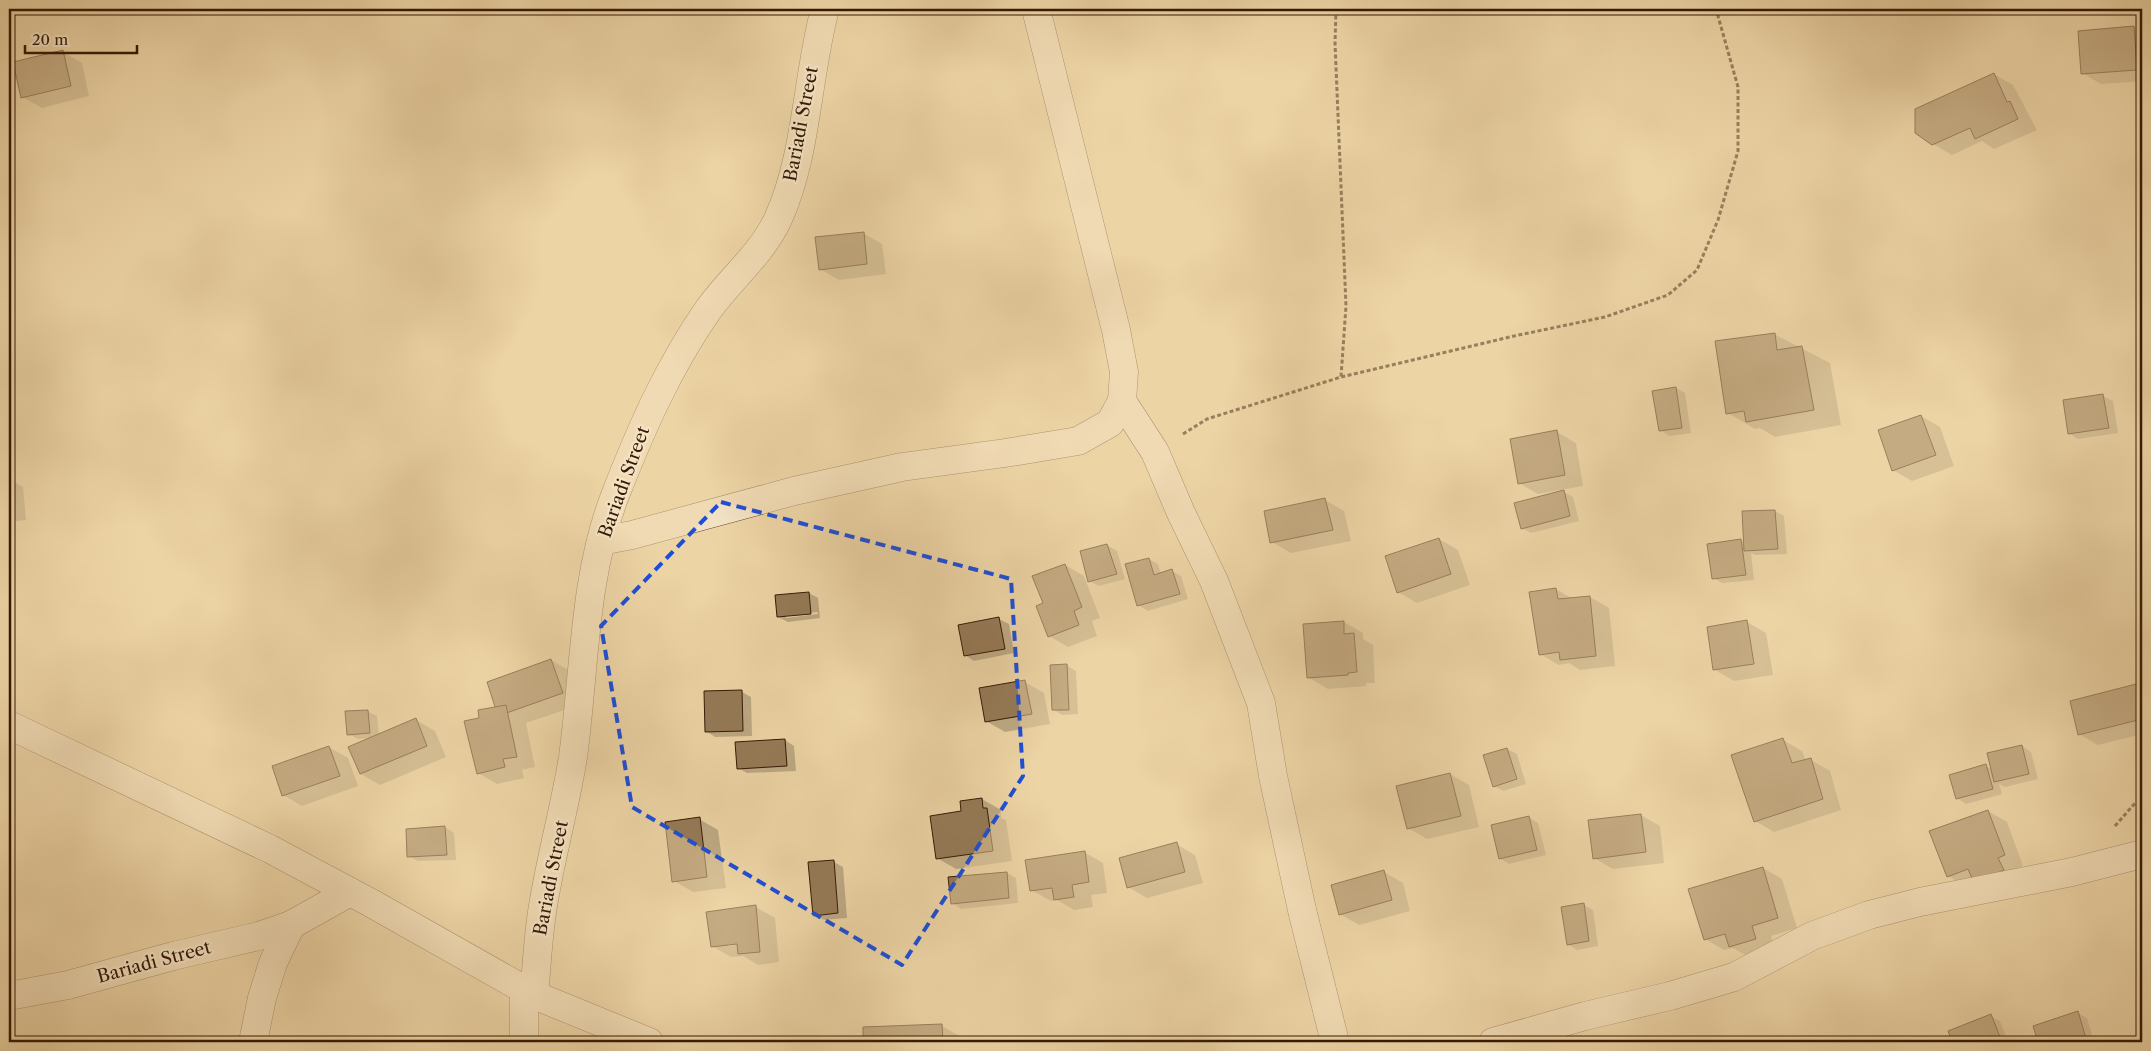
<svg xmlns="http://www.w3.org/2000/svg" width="2151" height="1051" font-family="'Libre Caslon Text',serif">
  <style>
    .shadow { fill: #0003; fill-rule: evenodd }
    .building { fill: #957a57; stroke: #351903 }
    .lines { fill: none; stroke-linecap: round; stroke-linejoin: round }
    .minor-casing { stroke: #63482c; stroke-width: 29 }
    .path { stroke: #351903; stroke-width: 3; stroke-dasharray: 4 2.5; stroke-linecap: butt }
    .minor { stroke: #f3e3c4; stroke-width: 28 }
    .marked { fill: none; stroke: #1d4ed8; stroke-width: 4; stroke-dasharray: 10 6; stroke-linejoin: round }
    .labels { text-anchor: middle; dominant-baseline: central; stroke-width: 4.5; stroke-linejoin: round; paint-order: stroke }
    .street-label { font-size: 18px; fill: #351903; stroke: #f3e3c4 }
  </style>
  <rect width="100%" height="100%" fill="#edd4a5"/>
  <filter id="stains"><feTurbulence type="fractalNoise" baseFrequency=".004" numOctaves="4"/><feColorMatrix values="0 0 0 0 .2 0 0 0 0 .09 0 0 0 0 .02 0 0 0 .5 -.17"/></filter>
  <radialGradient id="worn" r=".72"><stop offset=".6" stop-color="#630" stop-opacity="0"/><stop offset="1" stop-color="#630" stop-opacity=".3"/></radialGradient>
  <g class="shadow">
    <path d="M2133,27L2142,32V81L2101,84L2082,73Z"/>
    <path d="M63,52L82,63L89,96L42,108L22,97Z"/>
    <path d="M1994,74L2013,85L2037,130L1994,149L1982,141L1952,155L1933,144Z"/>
    <path d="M863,233L882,244L886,274L839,280L820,269Z"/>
    <path d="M1774,334L1830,363L1841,425L1775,437L1760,428L1755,429L1728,413Z"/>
    <path d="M1676,388L1685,393L1691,433L1669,436L1660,430Z"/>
    <path d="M2103,396L2113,401L2118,433L2078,439L2069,433Z"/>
    <path d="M1921,416L1940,427L1954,466L1912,481L1893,470Z"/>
    <path d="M1557,432L1576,443L1583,486L1538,494L1519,483Z"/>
    <path d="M9,479L23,487L26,520L9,522Z"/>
    <path d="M1562,491L1573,497L1579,521L1531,533L1522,528Z"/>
    <path d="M1325,500L1344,511L1351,541L1291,553L1272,542Z"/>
    <path d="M1775,511L1784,516L1787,554L1755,555L1751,553L1754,580L1722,583L1713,578L1741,541L1745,543Z"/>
    <path d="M1439,539L1458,550L1470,585L1417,603L1398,592Z"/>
    <path d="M1107,545L1117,551L1125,579L1099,586L1089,581Z"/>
    <path d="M1149,559L1158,564L1161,574L1172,571L1181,576L1188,599L1148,611L1138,605Z"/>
    <path d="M1065,565L1084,576L1100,618L1092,621L1097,636L1068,647L1049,636L1044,604Z"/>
    <path d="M1556,589L1573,599L1590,597L1609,608L1615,666L1580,670L1569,663L1559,665L1540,654Z"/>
    <path d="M809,593L818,598L820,618L788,622L778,617ZM817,612L818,614L786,618V615Z"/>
    <path d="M999,619L1009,624L1014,653L974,661L965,655Z"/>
    <path d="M1344,622L1363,633V639L1373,645L1375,683H1366V686L1328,689L1309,678Z"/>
    <path d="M1747,622L1766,633L1773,675L1734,681L1715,670Z"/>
    <path d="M551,660L570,671L582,704L526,723L535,767L522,770L524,778L497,784L478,773L481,719L497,708Z"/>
    <path d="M1066,665L1076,671L1078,714L1062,715L1053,709Z"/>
    <path d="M1025,682L1044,693L1050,724L1005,732L986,721Z"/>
    <path d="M2140,685L2142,686V734L2098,745L2079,734Z"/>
    <path d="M742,692L751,697L752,736L715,737L706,731Z"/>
    <path d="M367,711L377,716L379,735L416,720L435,731L446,757L380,785L361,774L371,738L358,739L348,734Z"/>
    <path d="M785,740L794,746L796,771L747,773L738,768Z"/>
    <path d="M1783,740L1802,751L1806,761L1811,760L1830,771L1841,810L1774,832L1755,821Z"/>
    <path d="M2022,746L2031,752L2038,779L2005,787L1999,784L2002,794L1966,804L1957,798L1986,766L1993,770Z"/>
    <path d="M329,747L348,758L358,786L302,806L283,795Z"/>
    <path d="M1507,749L1517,754L1526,784L1503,791L1494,786Z"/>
    <path d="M1450,774L1469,785L1479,827L1427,839L1408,828Z"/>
    <path d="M982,799L1001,810V818L1006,820L1012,861L956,869L937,858L963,812Z"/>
    <path d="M1988,811L2007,822L2023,866L2016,869L2022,881L1967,887L1948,876Z"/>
    <path d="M1641,815L1660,826L1664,863L1613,869L1594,858Z"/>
    <path d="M1529,817L1538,823L1546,855L1509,864L1500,858Z"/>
    <path d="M699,819L718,830L726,888L693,892L674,881Z"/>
    <path d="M445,827L454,833L456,860L418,861L408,856Z"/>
    <path d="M1176,844L1195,855L1203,883L1147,898L1128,887Z"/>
    <path d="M1084,852L1103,863L1107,893L1091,895L1093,907L1074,910L1057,900L1051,901L1031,890Z"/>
    <path d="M834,862L843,867L847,918L823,920L814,915Z"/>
    <path d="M1763,868L1782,879L1797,928L1771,936L1774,950L1749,957L1733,948L1724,950L1705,939Z"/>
    <path d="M1384,872L1403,883L1410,911L1359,925L1340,914Z"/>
    <path d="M1007,873L1016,878L1018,903L961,909L952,903Z"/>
    <path d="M1584,905L1593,910L1598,946L1577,950L1568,944Z"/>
    <path d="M756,907L775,918L779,962L758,965L743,956L731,957L712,946ZM743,942V944L728,946V944Z"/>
    <path d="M2077,1013L2087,1018L2094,1042H2039L2034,1026Z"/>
    <path d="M1990,1016L2000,1021L2008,1042H1954L1950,1032Z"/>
    <path d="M942,1026L961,1037V1042H864V1029Z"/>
  </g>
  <g class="building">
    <path d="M2134,26L2137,70L2081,74L2078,31Z"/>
    <path d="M63,50L71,86L21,98L13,62Z"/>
    <path d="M1994,73L2007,102L2010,101L2018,119L1975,139L1970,128L1932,145L1915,133V109Z"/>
    <path d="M864,232L867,264L819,270L815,237Z"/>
    <path d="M1775,333L1777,350L1802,346L1814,410L1746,422L1744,411L1726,414L1715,341Z"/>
    <path d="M1676,387L1682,428L1659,431L1652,391Z"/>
    <path d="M2103,394L2109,428L2068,434L2063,400Z"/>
    <path d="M1921,415L1936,455L1892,471L1878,430Z"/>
    <path d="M1557,430L1565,475L1518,484L1510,439Z"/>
    <path d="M1564,490L1570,516L1521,529L1514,503Z"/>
    <path d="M1325,498L1333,530L1270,543L1264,511Z"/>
    <path d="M1775,510L1778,549L1744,551L1742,511Z"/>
    <path d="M1439,538L1451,574L1397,593L1385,556Z"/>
    <path d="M1741,539L1746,575L1712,579L1707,544Z"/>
    <path d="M1107,544L1117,574L1088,582L1080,551Z"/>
    <path d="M1149,558L1154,575L1172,569L1180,594L1137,606L1125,564Z"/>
    <path d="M1065,564L1082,607L1074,611L1079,625L1048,637L1036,606L1043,603L1032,576Z"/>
    <path d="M1556,588L1558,599L1590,596L1596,656L1560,660L1559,652L1539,655L1529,592Z"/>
    <path d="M809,592L811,614L777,617L775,595Z"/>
    <path d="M999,617L1005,649L964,656L958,625Z"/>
    <path d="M1747,620L1754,664L1713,670L1707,627Z"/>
    <path d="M1344,621V634L1354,633L1357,672L1348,673V675L1307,678L1303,624Z"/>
    <path d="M551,659L563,693L498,716L487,682Z"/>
    <path d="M1067,664L1069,710H1052L1050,665Z"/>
    <path d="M1025,680L1032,714L985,722L979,688Z"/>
    <path d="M2140,683L2142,693V719L2078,735L2070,701Z"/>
    <path d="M742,690L743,731L705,732L704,691Z"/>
    <path d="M506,705L517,757L503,759L505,767L477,774L464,721L479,718L478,710Z"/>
    <path d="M368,710L370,733L347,735L345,711Z"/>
    <path d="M416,718L427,746L360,774L348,747Z"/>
    <path d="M1783,738L1792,763L1811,758L1823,799L1754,822L1731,755Z"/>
    <path d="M785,739L787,766L737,769L735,742Z"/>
    <path d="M2022,745L2029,774L1994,782L1987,753Z"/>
    <path d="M329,746L340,776L282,796L272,766Z"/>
    <path d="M1507,748L1517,779L1493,787L1483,755Z"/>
    <path d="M1986,764L1993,789L1956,799L1949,775Z"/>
    <path d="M1450,773L1461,816L1407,829L1396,786Z"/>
    <path d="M982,798L983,808H987L993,851L936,859L930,816L961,811L960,801Z"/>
    <path d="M1988,810L2005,855L1998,858L2004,870L1974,883L1968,869L1947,877L1929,831Z"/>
    <path d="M1641,814L1646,852L1593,859L1588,820Z"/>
    <path d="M1529,816L1537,850L1499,859L1491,825Z"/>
    <path d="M700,817L707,877L672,882L665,822Z"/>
    <path d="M445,826L447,855L407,857L406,829Z"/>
    <path d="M1177,842L1185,872L1127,888L1119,858Z"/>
    <path d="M1085,851L1089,882L1072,885L1074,897L1054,900L1052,888L1030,891L1025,860Z"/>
    <path d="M834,860L838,913L813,916L808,862Z"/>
    <path d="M1763,867L1778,918L1752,926L1756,939L1729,947L1725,934L1704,940L1688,889Z"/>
    <path d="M1384,870L1392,900L1339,915L1331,885Z"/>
    <path d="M1007,872L1009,898L951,904L948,877Z"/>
    <path d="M1584,903L1589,941L1567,945L1561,907Z"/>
    <path d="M756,905L760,952L738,954L737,944L711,947L706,912Z"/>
    <path d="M2078,1011L2087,1042H2038L2033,1026Z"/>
    <path d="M1991,1014L2002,1042H1952L1948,1031Z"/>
    <path d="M942,1024L943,1042H863V1027Z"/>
  </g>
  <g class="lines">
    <g class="minor-casing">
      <g id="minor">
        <path d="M1122,401L1155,452L1181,513L1214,581L1261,703L1273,776L1302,910L1335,1042"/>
        <path d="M601,541L632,535L794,491L902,467L1005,453L1078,441L1110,423L1122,401L1124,372L1116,330L1036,9"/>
        <path d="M9,725L270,849L371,903L534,995L649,1042"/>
        <path d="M524,989V1042"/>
        <path d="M534,995C537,965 538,935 543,906C551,856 565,807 573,757C585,669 583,577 616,493C641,429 669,366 708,310C730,279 762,254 778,219C807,156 807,76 825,9"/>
        <path d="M9,996L68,985L173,956L259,936L291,925L350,892"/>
        <path d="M253,1042L262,998L273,963L291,925"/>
        <path d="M1493,1042L1585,1016L1670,996L1734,977L1812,936L1869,915L1920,902L2072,872L2142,854"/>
      </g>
    </g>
    <g class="path">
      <path d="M1336,9L1335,43L1346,306L1341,377"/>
      <path d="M1183,434L1207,419L1341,377L1514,336L1605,317L1668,295L1697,270L1718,220L1738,151V87L1716,9"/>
      <path d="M2115,826L2136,802L2142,798"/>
    </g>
    <use href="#minor" class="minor"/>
  </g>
  <path d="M0 0H2151V1051H0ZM721,502L1011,579L1023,776L902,965L632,807L601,626Z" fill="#edd4a5" fill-opacity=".55" fill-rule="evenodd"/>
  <path class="marked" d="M721,502L1011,579L1023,776L902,965L632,807L601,626Z"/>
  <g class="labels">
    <g class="street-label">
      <text transform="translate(801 124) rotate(-79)">Bariadi Street</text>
      <text transform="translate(624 482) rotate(-70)">Bariadi Street</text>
      <text transform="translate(551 878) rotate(-79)">Bariadi Street</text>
      <text transform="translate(154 962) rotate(-15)">Bariadi Street</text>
    </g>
  </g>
  <rect width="2151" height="1051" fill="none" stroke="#edd4a5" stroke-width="30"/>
  <rect x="10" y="10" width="2131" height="1031" fill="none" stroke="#351903" stroke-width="2.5"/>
  <rect x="15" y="15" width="2121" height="1021" fill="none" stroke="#351903"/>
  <path d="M25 45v8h112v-8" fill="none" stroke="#351903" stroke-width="2.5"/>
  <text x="32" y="45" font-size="15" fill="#351903" stroke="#f3e3c4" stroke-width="4" paint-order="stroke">20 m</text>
  <rect width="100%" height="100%" filter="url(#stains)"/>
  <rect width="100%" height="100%" fill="url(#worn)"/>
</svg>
